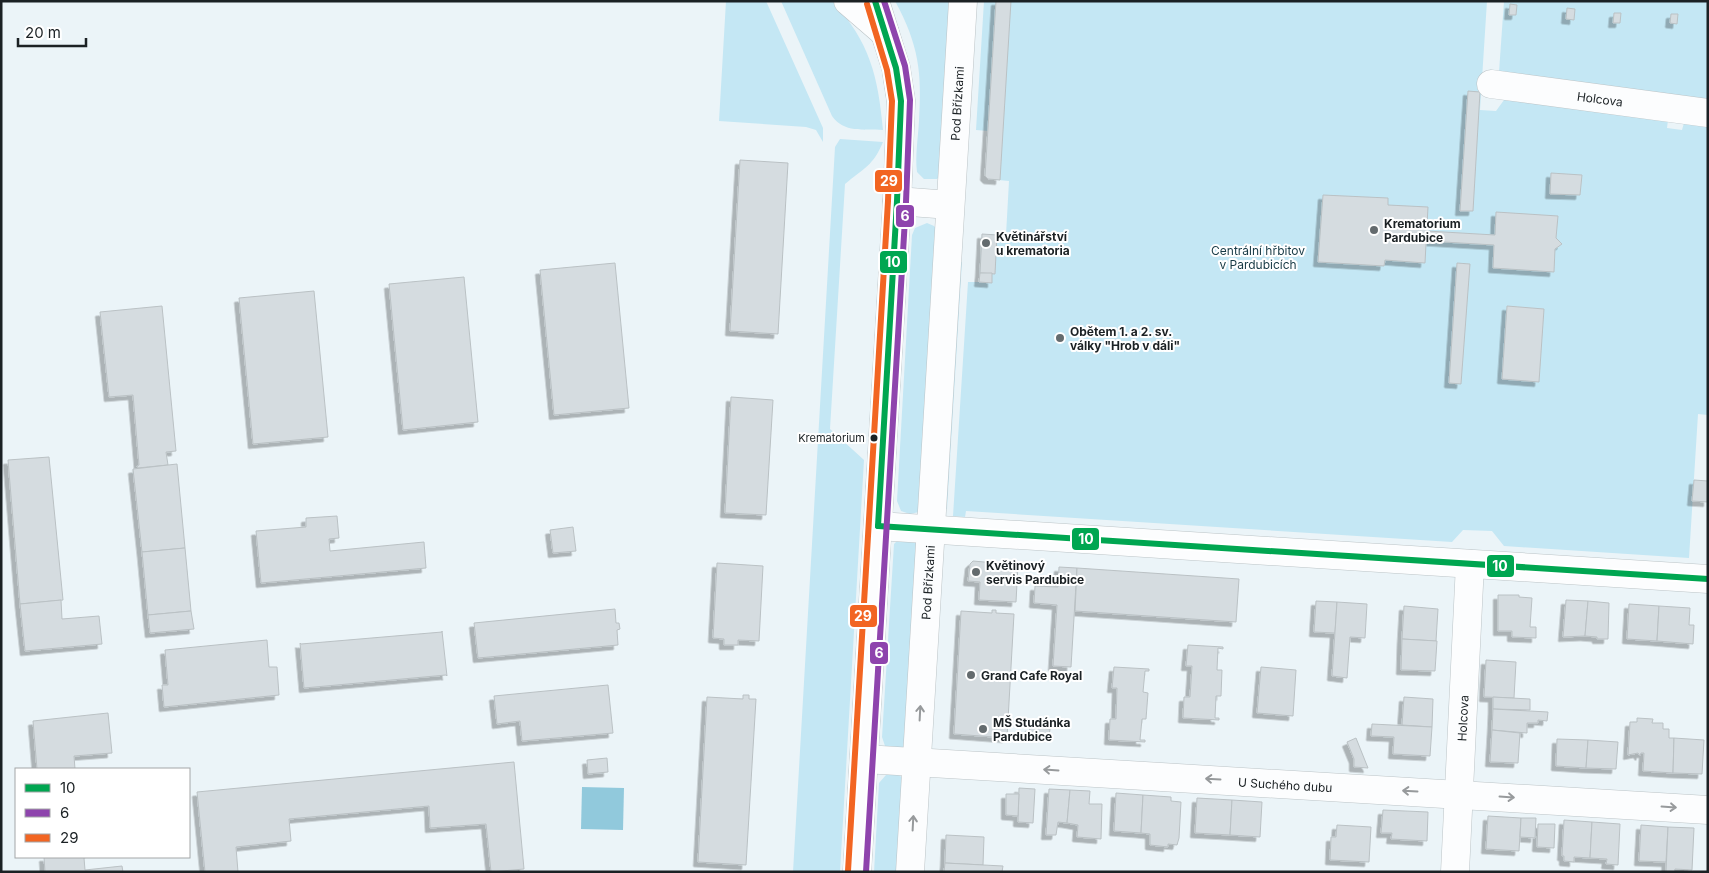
<svg xmlns="http://www.w3.org/2000/svg" width="1709" height="873" font-family="Inter,sans-serif">
  <style>
    .green { fill: #c4e7f4; fill-rule: evenodd }
    .water { fill: #91c9dc }
    .building { fill: #d5dce0; stroke: #bac1c4; filter: url(#shadow) }
    .lines { fill: none; stroke-linecap: round; stroke-linejoin: round }
    .minor-casing { stroke: #bcc4c7; stroke-width: 29 }
    .minor { stroke: #fcfdfe; stroke-width: 28 }
    .bus-1-casing { stroke: #fff; stroke-width: 10 }
    .bus-2-casing { stroke: #fff; stroke-width: 10 }
    .bus-3-casing { stroke: #fff; stroke-width: 10 }
    .bus-1 { stroke: #00a651; stroke-width: 6 }
    .bus-2 { stroke: #8e44ad; stroke-width: 6 }
    .bus-3 { stroke: #f26522; stroke-width: 6 }
    .oneway { stroke: #979a9c }
    .poi-dot { fill: #646b6e; stroke: #fff; stroke-width: 2 }
    .bus-dot { fill: #1b2124; stroke: #fff; stroke-width: 2 }
    .labels { text-anchor: middle; dominant-baseline: central; stroke-width: 4; stroke-linejoin: round; paint-order: stroke }
    .bus-label { font-size: 11px; fill: #1b2124; stroke: #fff; text-anchor: end }
    .street-label { font-size: 12px; fill: #1b2124; stroke: #fff }
    .poi-label { font-size: 12px; font-weight: bold; fill: #1b2124; stroke: #fff; text-anchor: start }
    .park-label { font-size: 12px; fill: #173a45; stroke: #fff }
    .line-badge { stroke: #fff; stroke-width: 2 }
    .badge-label { font-size: 14px; text-anchor: middle; font-weight: bold; fill: #fff }
  </style>
  <defs>
    <filter id="shadow"><feDropShadow dx="-4.5" dy="4.5" stdDeviation="0" flood-color="#0004"/></filter>
  </defs>
  <rect width="100%" height="100%" fill="#ebf4f8"/>
  <g class="green">
    <path d="M726,1H766L823,128V142L816,130L806,127L719,121Z"/>
    <path d="M781,1H832C870,42 878,76 883,130C863,129 844,133 832,116Z"/>
    <path d="M895,1H954L939,177L937,179H924L917,172C915,156 918,138 919,121C922,73 919,45 895,1Z"/>
    <path d="M984,1H1487L1480,110L1496,111L1504,100L1509,98L1668,120L1667,128L1682,130L1684,123L1708,126V415L1698,414L1689,558L1504,546L1492,531L1463,530L1452,542L966,511L965,517L953,516L968,282H979L982,234L1006,235L1009,181L988,179L985,176L988,131L976,130ZM1507,306L1543,309L1539,382L1502,379Z"/>
    <path d="M1504,1H1708V102L1499,72Z"/>
    <path d="M840,139L883,142C873,166 864,168 845,184L830,429L864,460L840,872H793L835,147Z"/>
    <path d="M927,223L934,226L939,232L919,512L910,514L901,511L897,501L912,235L915,228Z"/>
    <path d="M955,262H962L947,509H940Z"/>
    <path d="M898,540L919,542L906,745L904,748H888L885,746L882,737L894,544Z"/>
    <path d="M890,773L899,775L905,780L901,872H874L879,783L886,775Z"/>
  </g>
  <path class="water" d="M582,787L624,788L623,830L581,829Z"/>
  <g class="building">
    <path d="M996,1H1011L1000,180L988,179L985,176Z"/>
    <path d="M1510,4L1517,5L1516,15H1509Z"/>
    <path d="M1567,8L1575,9L1574,20L1566,19Z"/>
    <path d="M1614,13H1621L1620,23H1613Z"/>
    <path d="M1671,14H1678L1677,24L1670,23Z"/>
    <path d="M1468,91L1480,92L1473,211H1460Z"/>
    <path d="M740,160L788,163L778,334L730,331Z"/>
    <path d="M1551,173L1582,175L1580,195L1550,194Z"/>
    <path d="M1323,195L1388,198V205L1428,207L1425,263L1385,260L1384,266L1318,262Z"/>
    <path d="M1496,212L1558,216L1556,238L1562,244L1555,249L1554,272L1493,268L1494,245L1427,241V231L1495,235Z"/>
    <path d="M982,234L997,235L995,274L980,273Z"/>
    <path d="M615,263L629,408L554,415L540,270Z"/>
    <path d="M1457,263L1470,264L1461,384L1449,383Z"/>
    <path d="M980,273H992V283L979,282Z"/>
    <path d="M464,277L478,422L403,430L389,284Z"/>
    <path d="M314,291L328,437L253,444L239,298Z"/>
    <path d="M162,306L176,451L166,452L168,465L138,468L137,466L139,465L133,395L109,397L100,312Z"/>
    <path d="M1507,306L1544,309L1539,382L1502,379Z"/>
    <path d="M731,397L773,400L766,515L725,513Z"/>
    <path d="M49,457L63,600L20,604L8,460Z"/>
    <path d="M177,464L185,548L142,552L133,469Z"/>
    <path d="M1694,480L1708,481V502L1692,501Z"/>
    <path d="M337,516L339,538L329,539L330,551L424,542L426,568L261,583L256,531L306,527V518Z"/>
    <path d="M573,527L576,551L553,553L550,530Z"/>
    <path d="M185,548L191,611L148,615L142,552Z"/>
    <path d="M973,561L1018,565L1016,602L979,600L980,582L968,581L970,564Z"/>
    <path d="M717,563L763,566L759,641L738,640V645H724V639L713,638Z"/>
    <path d="M1059,567L1077,568L1071,667L1053,666L1057,605L1034,603L1035,586L1058,587Z"/>
    <path d="M1077,568L1239,579L1236,622L1075,611Z"/>
    <path d="M1498,595H1519V597L1532,598L1530,627H1536V638L1512,637V631H1498Z"/>
    <path d="M61,600L62,619L99,616L102,644L25,651L20,604Z"/>
    <path d="M1566,600L1588,601L1585,636L1563,637Z"/>
    <path d="M1316,601L1337,602L1335,633L1314,632Z"/>
    <path d="M1588,601L1609,603L1608,639H1597V637L1585,636Z"/>
    <path d="M1337,602L1367,604L1365,638L1350,637L1347,678L1332,676Z"/>
    <path d="M1629,604L1659,606L1657,641L1627,639Z"/>
    <path d="M1404,606L1438,609L1436,641L1402,639Z"/>
    <path d="M1659,606L1690,608L1689,625H1694L1693,644L1657,641Z"/>
    <path d="M615,609L616,623H619L620,629L617,630L618,645L478,658L474,623Z"/>
    <path d="M992,610H996V613L1014,614L1007,738L954,734L961,611L992,613Z"/>
    <path d="M191,611L194,629L150,633L148,615Z"/>
    <path d="M442,631L447,676L446,675L304,688L300,643L301,644L442,632Z"/>
    <path d="M1402,639L1437,641L1435,671L1401,670Z"/>
    <path d="M267,640L269,667H277L279,695L164,707L162,685H168L165,650Z"/>
    <path d="M1188,645L1223,647V649L1218,648L1217,670H1222L1221,696H1216L1215,718H1219V720L1183,718L1184,697H1190L1192,666H1186Z"/>
    <path d="M1486,660L1516,662L1514,698L1484,697Z"/>
    <path d="M1114,667L1149,669V671H1145L1143,692L1148,693L1146,719H1142L1140,740H1145V742L1109,740L1110,719H1116L1117,688H1112Z"/>
    <path d="M1261,667L1296,670L1293,716L1257,713Z"/>
    <path d="M608,685L613,733L522,741L520,721L497,724L494,696Z"/>
    <path d="M743,695H749V699H756L746,865L698,862L707,697L743,699Z"/>
    <path d="M1404,697L1433,699L1432,727L1402,725Z"/>
    <path d="M1493,697L1530,699V710L1493,709Z"/>
    <path d="M1493,709L1548,712L1547,721L1538,720V723H1527V733L1492,730Z"/>
    <path d="M108,713L112,753L74,756L75,769H37L33,721Z"/>
    <path d="M1637,718L1653,719L1652,723H1663V729H1669V738H1674L1673,773L1643,771L1644,753H1641L1640,756L1638,753L1628,755L1630,722H1637Z"/>
    <path d="M1372,724L1432,727L1430,756L1393,754L1394,737L1371,736Z"/>
    <path d="M1030,727L1050,729L1049,737L1029,736Z"/>
    <path d="M1492,730L1520,733L1518,763L1490,762Z"/>
    <path d="M1356,738L1368,768L1354,767V759L1347,742Z"/>
    <path d="M1674,738L1704,740L1702,774L1673,773Z"/>
    <path d="M1557,739L1588,740L1586,768L1556,766Z"/>
    <path d="M1588,740L1618,742L1616,769L1586,768Z"/>
    <path d="M607,758L608,772L588,774L587,760Z"/>
    <path d="M514,762L524,869L491,872L486,824L430,828L429,806L289,819L291,841L236,847L238,872H205L197,792Z"/>
    <path d="M1019,788L1035,789L1033,823L1018,822Z"/>
    <path d="M1049,789L1070,790L1067,823L1058,822L1056,835H1046Z"/>
    <path d="M1070,790L1090,791L1089,804H1102L1101,839L1077,837L1078,825L1067,823Z"/>
    <path d="M1116,793L1143,795L1141,833L1114,831Z"/>
    <path d="M1006,794H1019L1018,816L1006,815Z"/>
    <path d="M1143,795L1171,797V801L1181,802L1179,838L1177,845L1168,844V847L1150,845V834L1141,833Z"/>
    <path d="M1197,798L1232,800L1230,835L1195,833Z"/>
    <path d="M1232,800L1262,802L1260,837L1230,835Z"/>
    <path d="M1383,810L1428,812L1427,841L1391,839L1392,833H1381Z"/>
    <path d="M1488,816L1521,818L1519,851L1486,849Z"/>
    <path d="M1521,818H1536L1535,838L1520,837Z"/>
    <path d="M1564,820L1592,822L1590,858L1574,857V862L1564,861V856H1562Z"/>
    <path d="M1592,822L1620,824L1618,865L1606,864L1607,859L1590,858Z"/>
    <path d="M1538,824H1555L1554,848L1537,847Z"/>
    <path d="M1337,825L1371,827L1369,862L1330,860L1331,837H1336Z"/>
    <path d="M1641,825L1668,827L1666,862L1639,861Z"/>
    <path d="M1668,827L1694,828L1692,870L1675,869L1674,872H1666Z"/>
    <path d="M946,835L984,837L983,865L945,863Z"/>
    <path d="M44,857H88L84,858L85,870L122,866L123,872H45Z"/>
    <path d="M945,863L1003,866L1002,872H944Z"/>
  </g>
  <g class="lines">
    <g class="minor-casing">
      <g id="minor">
        <path d="M848,1L885,33"/>
        <path id="s1" d="M1491,84L1708,113"/>
        <path d="M897,201L950,205"/>
        <path d="M878,526L1708,579"/>
        <path id="s2" d="M864,759L1708,810"/>
        <path d="M857,872L897,201L901,101L896,68L875,1"/>
        <path id="s3" d="M910,872L963,1"/>
        <path id="s4" d="M1455,872L1470,564"/>
      </g>
    </g>
    <use href="#minor" class="minor"/>
    <g class="bus-1-casing">
      <g id="bus-1">
        <path d="M875,1L896,68L901,101L897,201L878,526"/>
        <path d="M878,526L1708,579"/>
      </g>
    </g>
    <g class="bus-2-casing">
      <path id="bus-2" d="M866,872L906,202L910,100L905,66L884,1"/>
    </g>
    <g class="bus-3-casing">
      <path id="bus-3" d="M848,871L888,201L892,101L887,70L867,4"/>
    </g>
    <use href="#bus-1" class="bus-1"/>
    <use href="#bus-2" class="bus-2"/>
    <use href="#bus-3" class="bus-3"/>
  </g>
  <defs><path id="oneway-shaft" d="M-6 0H5M1.5-3L5.5 0L1.5 3" fill="none" stroke-width="1.6" stroke-linecap="round" stroke-linejoin="round" transform="scale(1.25)"/></defs>
  <g class="oneway">
    <use href="#oneway-shaft" transform="translate(920 713) rotate(-87)"/>
    <use href="#oneway-shaft" transform="translate(1051 770) rotate(-176)"/>
    <use href="#oneway-shaft" transform="translate(1213 779) rotate(-177)"/>
    <use href="#oneway-shaft" transform="translate(1410 791) rotate(-177)"/>
    <use href="#oneway-shaft" transform="translate(1507 797) rotate(4)"/>
    <use href="#oneway-shaft" transform="translate(1669 807) rotate(4)"/>
    <use href="#oneway-shaft" transform="translate(913 823) rotate(-87)"/>
  </g>
  <g class="poi-dot">
    <circle cx="1374" cy="230" r="5"/>
    <circle cx="986" cy="243" r="5"/>
    <circle cx="1060" cy="338" r="5"/>
    <circle cx="976" cy="572" r="5"/>
    <circle cx="971" cy="675" r="5"/>
    <circle cx="983" cy="729" r="5"/>
  </g>
  <circle class="bus-dot" cx="874" cy="438" r="4.5"/>
  <g class="labels">
    <g class="bus-label">
      <text x="865" y="438">Krematorium</text>
    </g>
    <g class="street-label">
      <text stroke="none"><textPath href="#s1" startOffset="110">Holcova</textPath></text>
      <text stroke="none"><textPath href="#s3" startOffset="770">Pod Břízkami</textPath></text>
      <text stroke="none"><textPath href="#s3" startOffset="290">Pod Břízkami</textPath></text>
      <text stroke="none"><textPath href="#s4" startOffset="154">Holcova</textPath></text>
      <text stroke="none"><textPath href="#s2" startOffset="422">U Suchého dubu</textPath></text>
    </g>
    <g class="poi-label">
      <text x="1384" y="223">Krematorium<tspan x="1384" dy="14">Pardubice</tspan></text>
      <text x="996" y="236">Květinářství<tspan x="996" dy="14">u krematoria</tspan></text>
      <text x="1070" y="331">Obětem 1. a 2. sv.<tspan x="1070" dy="14">války "Hrob v dáli"</tspan></text>
      <text x="986" y="565">Květinový<tspan x="986" dy="14">servis Pardubice</tspan></text>
      <text x="981" y="675">Grand Cafe Royal</text>
      <text x="993" y="722">MŠ Studánka<tspan x="993" dy="14">Pardubice</tspan></text>
    </g>
    <g class="park-label">
      <text x="1258" y="250">Centrální hřbitov<tspan x="1258" dy="14">v Pardubicích</tspan></text>
    </g>
  </g>
  <g class="line-badge">
    <rect x="874" y="169" width="29" height="24" rx="5" fill="#f26522"/>
    <rect x="895" y="204" width="20" height="24" rx="5" fill="#8e44ad"/>
    <rect x="879" y="250" width="29" height="24" rx="5" fill="#00a651"/>
    <rect x="1071" y="527" width="29" height="24" rx="5" fill="#00a651"/>
    <rect x="1486" y="554" width="29" height="24" rx="5" fill="#00a651"/>
    <rect x="849" y="604" width="29" height="24" rx="5" fill="#f26522"/>
    <rect x="869" y="641" width="20" height="24" rx="5" fill="#8e44ad"/>
  </g>
  <g class="badge-label">
    <text x="889" y="186">29</text>
    <text x="905" y="221">6</text>
    <text x="893" y="267">10</text>
    <text x="1086" y="544">10</text>
    <text x="1500" y="571">10</text>
    <text x="863" y="621">29</text>
    <text x="879" y="658">6</text>
  </g>
  <rect width="1709" height="873" fill="none" stroke="#1b2124" stroke-width="5"/>
  <rect x="15" y="768" width="175" height="90" fill="#ffffff" stroke="#a4a6a7"/>
  <rect x="25" y="784" width="25" height="8" fill="#00a651" stroke="#a4a6a7"/>
  <text x="60" y="793" font-size="15" fill="#1b2124">10</text>
  <rect x="25" y="809" width="25" height="8" fill="#8e44ad" stroke="#a4a6a7"/>
  <text x="60" y="818" font-size="15" fill="#1b2124">6</text>
  <rect x="25" y="834" width="25" height="8" fill="#f26522" stroke="#a4a6a7"/>
  <text x="60" y="843" font-size="15" fill="#1b2124">29</text>
  <path d="M18 38v8h68v-8" fill="none" stroke="#1b2124" stroke-width="2.5"/>
  <text x="25" y="38" font-size="15" fill="#1b2124" stroke="#ffffff" stroke-width="4" paint-order="stroke">20 m</text>
</svg>
